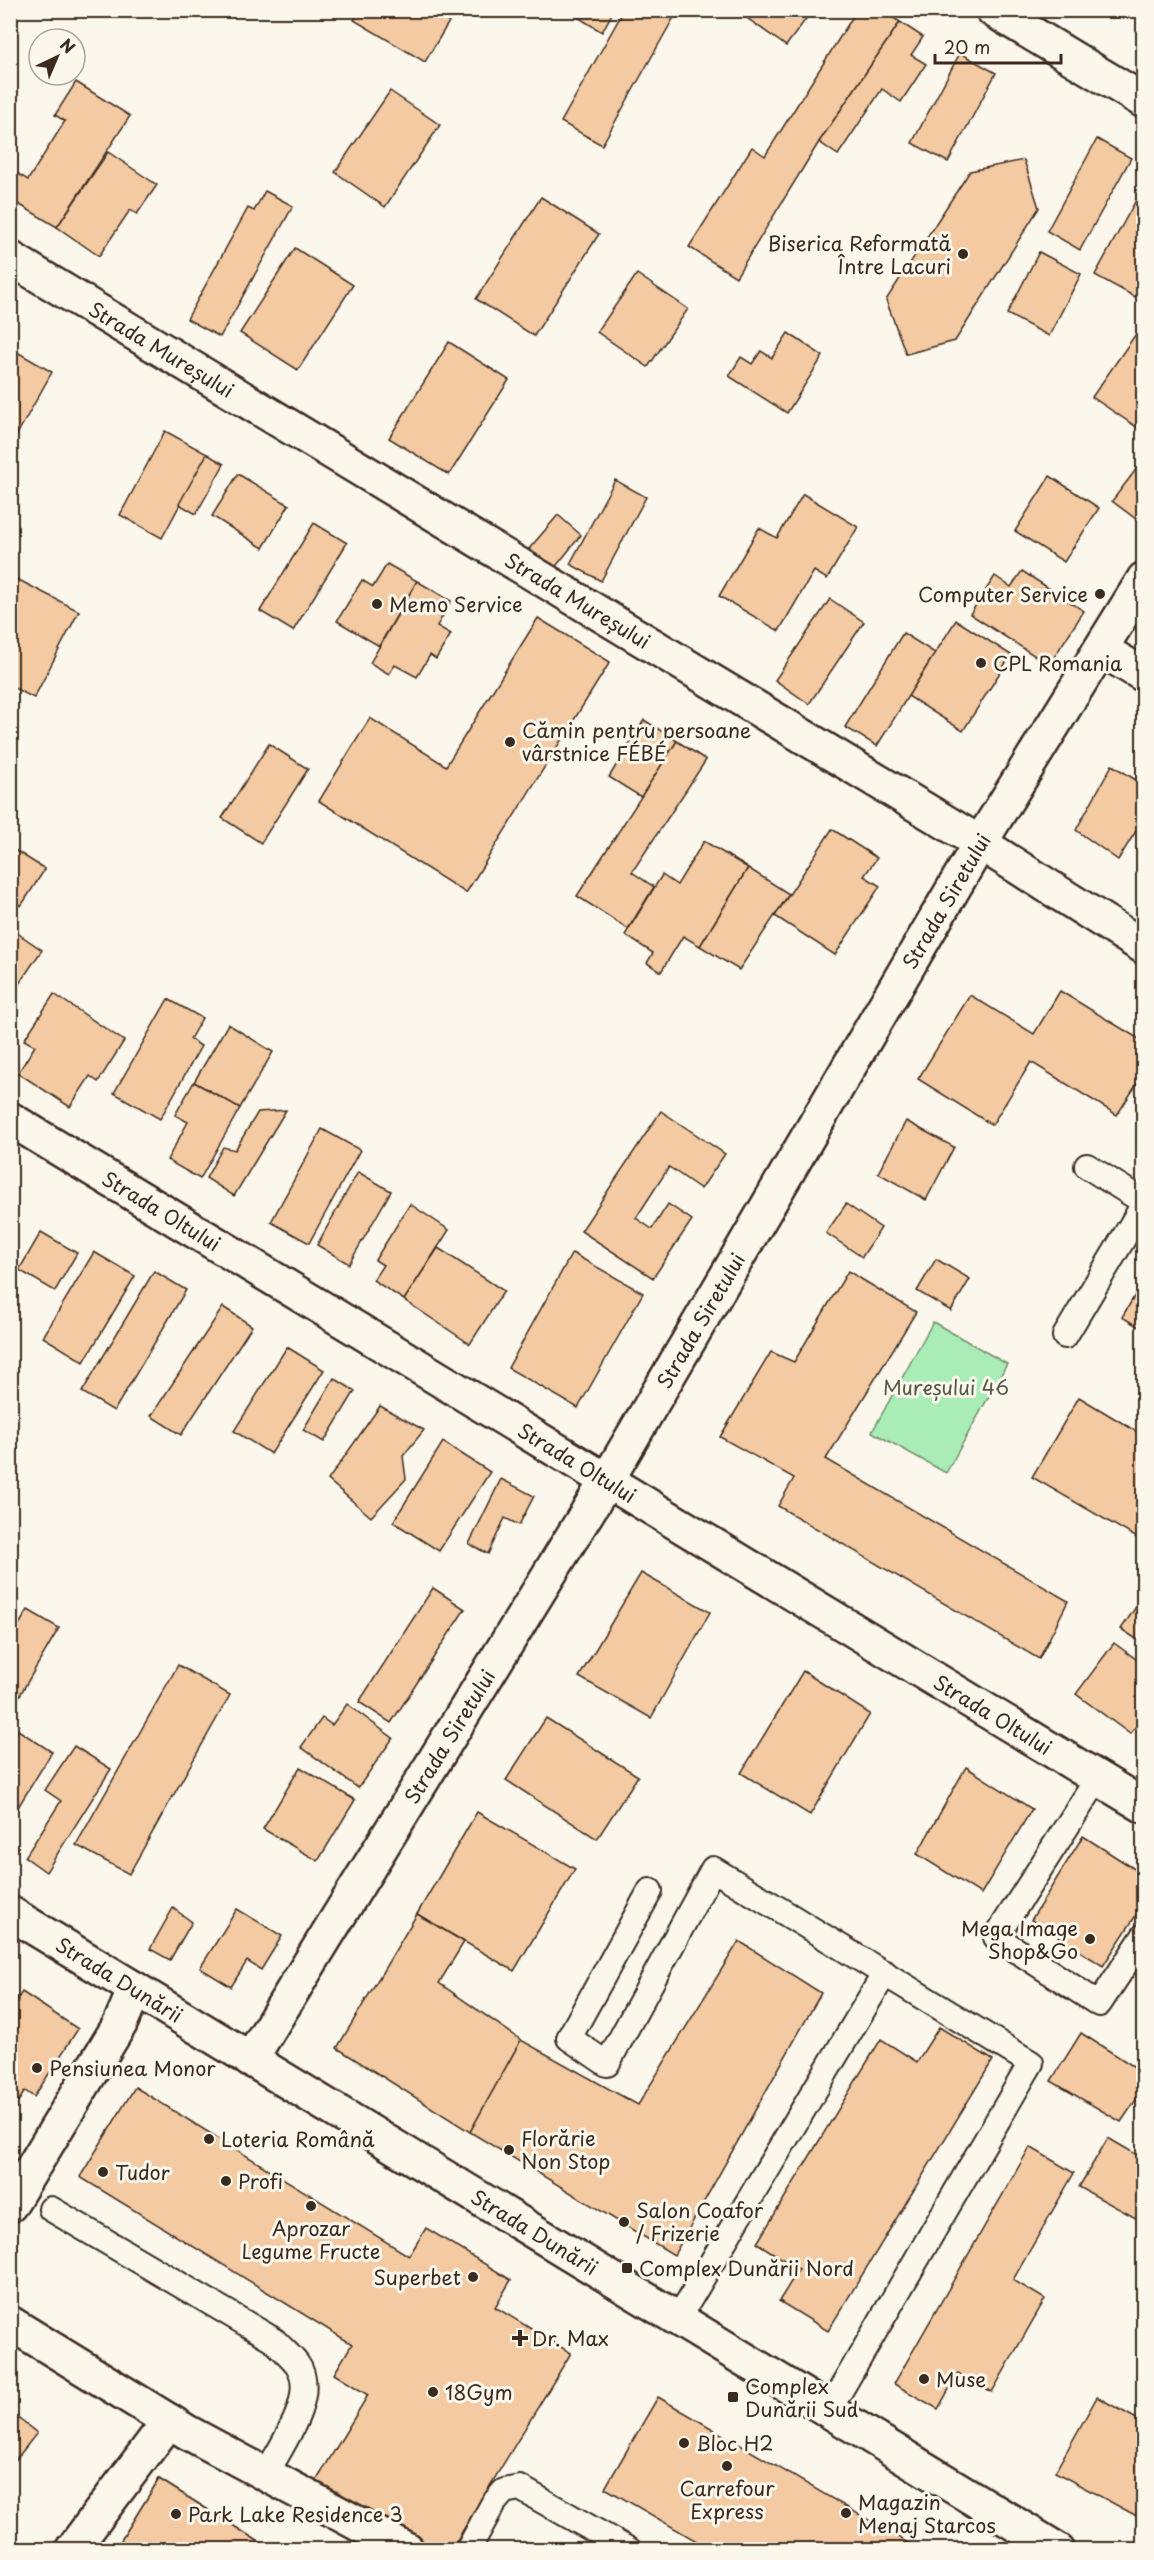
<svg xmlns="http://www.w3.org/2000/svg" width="1154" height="2560" font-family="'Playpen Sans',sans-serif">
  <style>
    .green { fill: #a9ecb6; stroke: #728b6a; stroke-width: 1.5 }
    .building { fill: #f4caa3; stroke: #3b2a1e; stroke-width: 1.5 }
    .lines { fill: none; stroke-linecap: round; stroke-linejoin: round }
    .lane-casing { stroke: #3b2a1e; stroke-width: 28 }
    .street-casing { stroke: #3b2a1e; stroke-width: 38 }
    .secondary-casing { stroke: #3b2a1e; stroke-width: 38 }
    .lane { stroke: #fbf7ec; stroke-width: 24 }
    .street { stroke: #fbf7ec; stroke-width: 33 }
    .secondary { stroke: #fbf7ec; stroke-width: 33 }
    .poi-dot { fill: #3b2a1e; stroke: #fbf7ec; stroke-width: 2 }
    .labels { text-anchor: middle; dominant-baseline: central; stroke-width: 6; stroke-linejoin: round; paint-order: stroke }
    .poi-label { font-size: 20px; fill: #3b2a1e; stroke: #fbf7ec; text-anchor: start }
    .street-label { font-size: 20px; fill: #3b2a1e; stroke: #fbf7ec }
    .park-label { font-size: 20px; fill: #565a44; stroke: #fbf7ec }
  </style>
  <rect width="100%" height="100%" fill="#fbf7ec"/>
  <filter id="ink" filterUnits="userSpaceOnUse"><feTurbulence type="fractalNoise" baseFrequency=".0167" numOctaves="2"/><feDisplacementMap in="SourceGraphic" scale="12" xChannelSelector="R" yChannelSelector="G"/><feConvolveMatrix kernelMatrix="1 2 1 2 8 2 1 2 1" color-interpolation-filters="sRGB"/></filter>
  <g filter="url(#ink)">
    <path class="green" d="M933,1322L1007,1364L946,1473L872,1432Z"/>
    <g class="building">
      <path d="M359,10H456L425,62L354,20Z"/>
      <path d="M566,10H614L602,32Z"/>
      <path d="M624,10H678L602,145L561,122Z"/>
      <path d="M736,10H753L747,18Z"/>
      <path d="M753,10H797L796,12L806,19L786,46L747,18Z"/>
      <path d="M857,10H881L900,22L819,142L736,277L689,247L752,147L765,156Z"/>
      <path d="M900,22L923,37L911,55L926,64L901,102L882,89L838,155L819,142Z"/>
      <path d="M960,53L996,73L948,162L912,143Z"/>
      <path d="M76,82L130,116L57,227L10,199V169L28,180L65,121L55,115Z"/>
      <path d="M390,91L440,125L385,207L335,172Z"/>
      <path d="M1097,139L1131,158L1080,250L1047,231Z"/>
      <path d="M108,152L157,185L137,214L130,210L99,256L57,227Z"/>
      <path d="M1024,160L1039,208L955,341L906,354L886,300L970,171Z"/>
      <path d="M1142,189L1144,281L1135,297L1095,275Z"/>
      <path d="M265,191L293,206L220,337L187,319L248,208L254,211Z"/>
      <path d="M541,197L599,234L534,336L476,299Z"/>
      <path d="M295,248L353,285L298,370L240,333Z"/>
      <path d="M1039,252L1081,274L1049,336L1007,314Z"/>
      <path d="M637,274L688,309L648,367L597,332Z"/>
      <path d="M1138,331L1144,335V420L1138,428L1092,397Z"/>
      <path d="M788,333L823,356L787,413L729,376L741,357L752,364L761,351L772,358Z"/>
      <path d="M449,342L509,380L449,475L389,438Z"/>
      <path d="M10,348L52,372L10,447Z"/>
      <path d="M165,431L207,454L162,538L120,515Z"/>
      <path d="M207,454L224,464L196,514L179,504Z"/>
      <path d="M1144,459V525L1112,501Z"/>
      <path d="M238,474L289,505L263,548L212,516Z"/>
      <path d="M1050,476L1099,508L1064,562L1015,531Z"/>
      <path d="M615,480L646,497L601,581L570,564Z"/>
      <path d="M803,494L858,527L827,579L814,571L779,631L719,596L759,528L777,538Z"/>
      <path d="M558,515L581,535L553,570L529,549Z"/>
      <path d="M314,523L347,543L293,631L260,611Z"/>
      <path d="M387,564L417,581L379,646L337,621L362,580L373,587Z"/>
      <path d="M1022,571L1084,611L1049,665L970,614L995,576L1011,587Z"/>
      <path d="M13,577L79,611L34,698L10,686V582Z"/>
      <path d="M417,581L451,601L437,626L451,634L436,659L430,655L417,677L395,665L389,674L370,663Z"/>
      <path d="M830,599L864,622L809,704L775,680Z"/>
      <path d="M538,618L610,662L466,893L319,801L370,718L446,766Z"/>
      <path d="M956,620L1011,655L963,731L908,696Z"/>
      <path d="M903,633L935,653L877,746L845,727Z"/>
      <path d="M644,720L677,741L641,797L609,777Z"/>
      <path d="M677,741L706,760L632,872L654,887L628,929L577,896Z"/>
      <path d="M269,744L308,769L261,843L222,818Z"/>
      <path d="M1112,765L1144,785V835L1136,831L1118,860L1076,830Z"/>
      <path d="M832,829L877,858L864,876L880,886L835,955L775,916Z"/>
      <path d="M704,841L748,868L700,946L683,936L661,972L647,963L653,953L625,935L662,875L677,885Z"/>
      <path d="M10,847L45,869L21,906L10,899Z"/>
      <path d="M748,868L789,894L739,970L700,946Z"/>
      <path d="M10,928L42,950L10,997Z"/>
      <path d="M1060,991L1144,1042V1073L1117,1115L1031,1062L992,1125L918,1079L970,995L1034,1034Z"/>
      <path d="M54,994L124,1041L98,1082L90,1076L70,1107L18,1073L35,1046L24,1040Z"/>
      <path d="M168,999L202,1018L190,1039L201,1046L160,1119L114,1093Z"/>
      <path d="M228,1024L273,1052L240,1108L194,1082Z"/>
      <path d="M194,1082L240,1108L200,1179L167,1160L188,1122L175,1115Z"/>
      <path d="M286,1110L234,1196L206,1178L223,1147L235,1150L258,1112Z"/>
      <path d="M661,1111L725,1154L701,1189L669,1167L636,1218L652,1229L668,1204L692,1220L653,1278L581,1231Z"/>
      <path d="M906,1121L954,1147L926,1200L878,1173Z"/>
      <path d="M322,1129L360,1150L309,1243L271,1222Z"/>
      <path d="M358,1172L391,1191L349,1264L317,1245Z"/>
      <path d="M410,1204L449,1230L404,1300L373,1280L383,1265L375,1260Z"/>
      <path d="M846,1204L881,1228L862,1257L826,1233Z"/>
      <path d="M41,1232L77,1253L55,1291L19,1270Z"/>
      <path d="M438,1248L504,1291L470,1344L404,1300Z"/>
      <path d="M94,1252L135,1276L84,1362L43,1337Z"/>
      <path d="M572,1253L643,1293L578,1408L508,1368Z"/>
      <path d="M936,1259L970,1279L951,1311L917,1291Z"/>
      <path d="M154,1271L186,1290L114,1411L82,1392Z"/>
      <path d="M848,1271L916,1312L826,1459L1068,1601L1039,1659L778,1506L794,1478L720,1437L771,1352L794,1362Z"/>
      <path d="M1144,1280V1330L1122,1317Z"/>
      <path d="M223,1307L252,1326L181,1435L151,1416Z"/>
      <path d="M287,1347L324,1370L271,1454L234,1431Z"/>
      <path d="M334,1378L355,1391L324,1442L303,1430Z"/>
      <path d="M1079,1397L1144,1436V1542L1032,1477Z"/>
      <path d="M380,1406L424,1430L403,1456L406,1479L371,1517L328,1480Z"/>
      <path d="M443,1442L490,1472L439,1551L393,1522Z"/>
      <path d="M501,1479L534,1496L519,1525L505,1518L488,1554L469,1544Z"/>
      <path d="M641,1573L710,1612L651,1718L579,1677Z"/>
      <path d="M433,1588L465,1609L391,1723L359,1702Z"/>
      <path d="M1144,1595V1644L1121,1629Z"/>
      <path d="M28,1610L59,1628L10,1712V1639Z"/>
      <path d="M1114,1643L1144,1665V1716L1130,1734L1076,1694Z"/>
      <path d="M178,1665L230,1695L129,1874L76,1845Z"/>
      <path d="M803,1671L870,1714L810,1815L741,1773Z"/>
      <path d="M347,1704L393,1738L358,1788L301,1747L322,1718L332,1725Z"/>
      <path d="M546,1718L638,1776L597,1839L506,1780Z"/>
      <path d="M18,1730L52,1752L10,1820V1741Z"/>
      <path d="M74,1746L111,1769L46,1872L25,1857L61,1801L45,1790Z"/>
      <path d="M300,1767L355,1800L318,1861L263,1829Z"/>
      <path d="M966,1767L1032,1809L981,1894L917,1854Z"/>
      <path d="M477,1812L575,1869L514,1971L417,1914Z"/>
      <path d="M1083,1836L1144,1875V1903L1103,1966L1031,1920Z"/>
      <path d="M173,1908L192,1922L170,1960L150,1949Z"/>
      <path d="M237,1909L282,1936L261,1970L247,1961L231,1987L200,1968Z"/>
      <path d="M417,1914L464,1942L439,1983L521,2040L470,2132L337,2048Z"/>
      <path d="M739,1941L821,1993L674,2255L470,2132L521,2040L638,2105Z"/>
      <path d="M22,1992L78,2029L34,2097L25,2091L18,2102L10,2096V2010Z"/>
      <path d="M939,2027L993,2060L828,2331L779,2301L799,2269L757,2243L881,2039L917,2062Z"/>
      <path d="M1081,2033L1144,2073V2088L1121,2122L1051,2081Z"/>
      <path d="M135,2087L409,2256L426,2228L511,2280L495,2307L571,2353L451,2550H423L315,2483L368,2395L334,2374L352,2344L80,2177Z"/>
      <path d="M1108,2138L1144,2159L1143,2222L1079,2187Z"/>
      <path d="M1030,2147L1074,2173L1013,2280L1045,2299L992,2392L958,2373L938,2409L894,2384Z"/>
      <path d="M658,2397L920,2550H712L605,2488Z"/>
      <path d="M1097,2397L1144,2423V2520L1055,2472Z"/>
      <path d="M10,2412L37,2433L10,2467Z"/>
      <path d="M159,2479L272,2550H115Z"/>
      <path d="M159,2479L272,2550H115Z"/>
    </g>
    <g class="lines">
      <g class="lane-casing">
        <g id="lane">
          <path d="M1087,1166L1144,1202"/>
          <path d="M1065,1336L1144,1204"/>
          <path d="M1098,1778L996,1937L1099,2004L1144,1936"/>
          <path d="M650,1891L569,2038L607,2064L713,1869L1031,2063L829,2410"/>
          <path d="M51,2209L274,2340C281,2348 290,2355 297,2364C319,2395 281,2446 266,2474"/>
          <path d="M679,2317L885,1973"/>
          <path d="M468,2550L493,2504L504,2491L520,2488L629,2550"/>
        </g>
      </g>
      <g class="street-casing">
        <g id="street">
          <path d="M993,10L1144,101"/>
          <path id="s1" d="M10,258L980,843L1144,947"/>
          <path d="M1102,650L1144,675"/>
          <path id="s2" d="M10,1119L1144,1806"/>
          <path id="s3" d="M250,2060L606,1482L980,843L1144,579"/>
          <path d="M10,2205L120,2024L135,1989"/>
          <path d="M10,2323L187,2432L407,2550"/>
          <path d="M72,2550L169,2421"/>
        </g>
      </g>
      <g class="secondary-casing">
        <g id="secondary">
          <path id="s4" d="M10,1913L1058,2550"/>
        </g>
      </g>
      <use href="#lane" class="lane"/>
      <use href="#street" class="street"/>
      <use href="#secondary" class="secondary"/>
    </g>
  </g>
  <g class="poi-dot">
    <circle cx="963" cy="254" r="6"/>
    <circle cx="1100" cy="594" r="6"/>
    <circle cx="377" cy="604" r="6"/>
    <circle cx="981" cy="663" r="6"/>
    <circle cx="510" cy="742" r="6"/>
    <circle cx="1090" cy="1939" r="6"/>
    <circle cx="37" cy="2068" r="6"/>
    <circle cx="209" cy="2139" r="6"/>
    <circle cx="509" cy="2150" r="6"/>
    <circle cx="103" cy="2172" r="6"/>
    <circle cx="226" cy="2181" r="6"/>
    <circle cx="311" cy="2206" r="6"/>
    <circle cx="624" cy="2222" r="6"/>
    <rect x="621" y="2262" width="12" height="12" rx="3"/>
    <circle cx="473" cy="2277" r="6"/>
    <path d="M517 2329h6v6h6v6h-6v6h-6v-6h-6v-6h6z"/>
    <circle cx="924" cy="2379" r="6"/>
    <circle cx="433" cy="2392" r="6"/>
    <rect x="727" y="2391" width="12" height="12" rx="3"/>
    <circle cx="684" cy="2443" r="6"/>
    <circle cx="727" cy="2466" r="6"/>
    <circle cx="846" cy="2513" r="6"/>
    <circle cx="176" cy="2514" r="6"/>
  </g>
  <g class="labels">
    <g class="poi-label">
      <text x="951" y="243" text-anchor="end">Biserica Reformată<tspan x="951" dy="23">Între Lacuri</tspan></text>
      <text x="1088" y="594" text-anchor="end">Computer Service</text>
      <text x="389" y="604">Memo Service</text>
      <text x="993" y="663">CPL Romania</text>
      <text x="522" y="730">Cămin pentru persoane<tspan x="522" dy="23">vârstnice FÉBÉ</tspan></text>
      <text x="1078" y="1928" text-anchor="end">Mega Image<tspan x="1078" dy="23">Shop&amp;Go</tspan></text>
      <text x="49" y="2068">Pensiunea Monor</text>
      <text x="521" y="2138">Florărie<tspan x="521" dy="23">Non Stop</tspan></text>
      <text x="221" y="2139">Loteria Română</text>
      <text x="115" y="2172">Tudor</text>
      <text x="238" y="2181">Profi</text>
      <text x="636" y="2210">Salon Coafor<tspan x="636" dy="23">/ Frizerie</tspan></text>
      <text x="311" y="2228" text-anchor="middle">Aprozar<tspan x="311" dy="23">Legume Fructe</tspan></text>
      <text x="639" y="2268">Complex Dunării Nord</text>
      <text x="461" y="2277" text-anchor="end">Superbet</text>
      <text x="532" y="2338">Dr. Max</text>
      <text x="936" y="2379">Muse</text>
      <text x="745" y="2386">Complex<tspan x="745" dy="23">Dunării Sud</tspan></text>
      <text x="445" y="2392">18Gym</text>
      <text x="696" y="2443">Bloc H2</text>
      <text x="727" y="2488" text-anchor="middle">Carrefour<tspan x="727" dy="23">Express</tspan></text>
      <text x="858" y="2502">Magazin<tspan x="858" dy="23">Menaj Starcos</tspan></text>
      <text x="188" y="2514">Park Lake Residence 3</text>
    </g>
    <g class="street-label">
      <text stroke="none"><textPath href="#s1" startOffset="177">Strada Mureșului</textPath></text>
      <text stroke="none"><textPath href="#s1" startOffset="663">Strada Mureșului</textPath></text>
      <text stroke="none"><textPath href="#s3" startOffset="1352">Strada Siretului</textPath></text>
      <text stroke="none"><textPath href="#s2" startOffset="177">Strada Oltului</textPath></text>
      <text stroke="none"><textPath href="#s3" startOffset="866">Strada Siretului</textPath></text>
      <text stroke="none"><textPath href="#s2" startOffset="663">Strada Oltului</textPath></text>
      <text stroke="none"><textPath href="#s2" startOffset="1149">Strada Oltului</textPath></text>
      <text stroke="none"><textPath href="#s3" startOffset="380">Strada Siretului</textPath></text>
      <text stroke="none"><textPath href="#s4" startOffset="128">Strada Dunării</textPath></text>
      <text stroke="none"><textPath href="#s4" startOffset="614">Strada Dunării</textPath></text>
    </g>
    <g class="park-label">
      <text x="946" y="1387">Mureșului 46</text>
    </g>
  </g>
  <rect width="1154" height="2560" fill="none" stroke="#fbf7ec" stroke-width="36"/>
  <rect x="18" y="18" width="1118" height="2524" fill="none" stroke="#3b2a1e" stroke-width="2" filter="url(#ink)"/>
  <g transform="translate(57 57) rotate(44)"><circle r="28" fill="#fbf7ec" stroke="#aea59a" stroke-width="1.5"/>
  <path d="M0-4.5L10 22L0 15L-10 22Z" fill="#3b2a1e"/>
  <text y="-9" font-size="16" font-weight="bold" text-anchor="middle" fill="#3b2a1e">N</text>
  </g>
  <path d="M935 54v9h126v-9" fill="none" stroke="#3b2a1e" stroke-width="3"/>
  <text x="944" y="54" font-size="18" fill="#3b2a1e" stroke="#fbf7ec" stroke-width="4.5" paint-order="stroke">20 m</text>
</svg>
